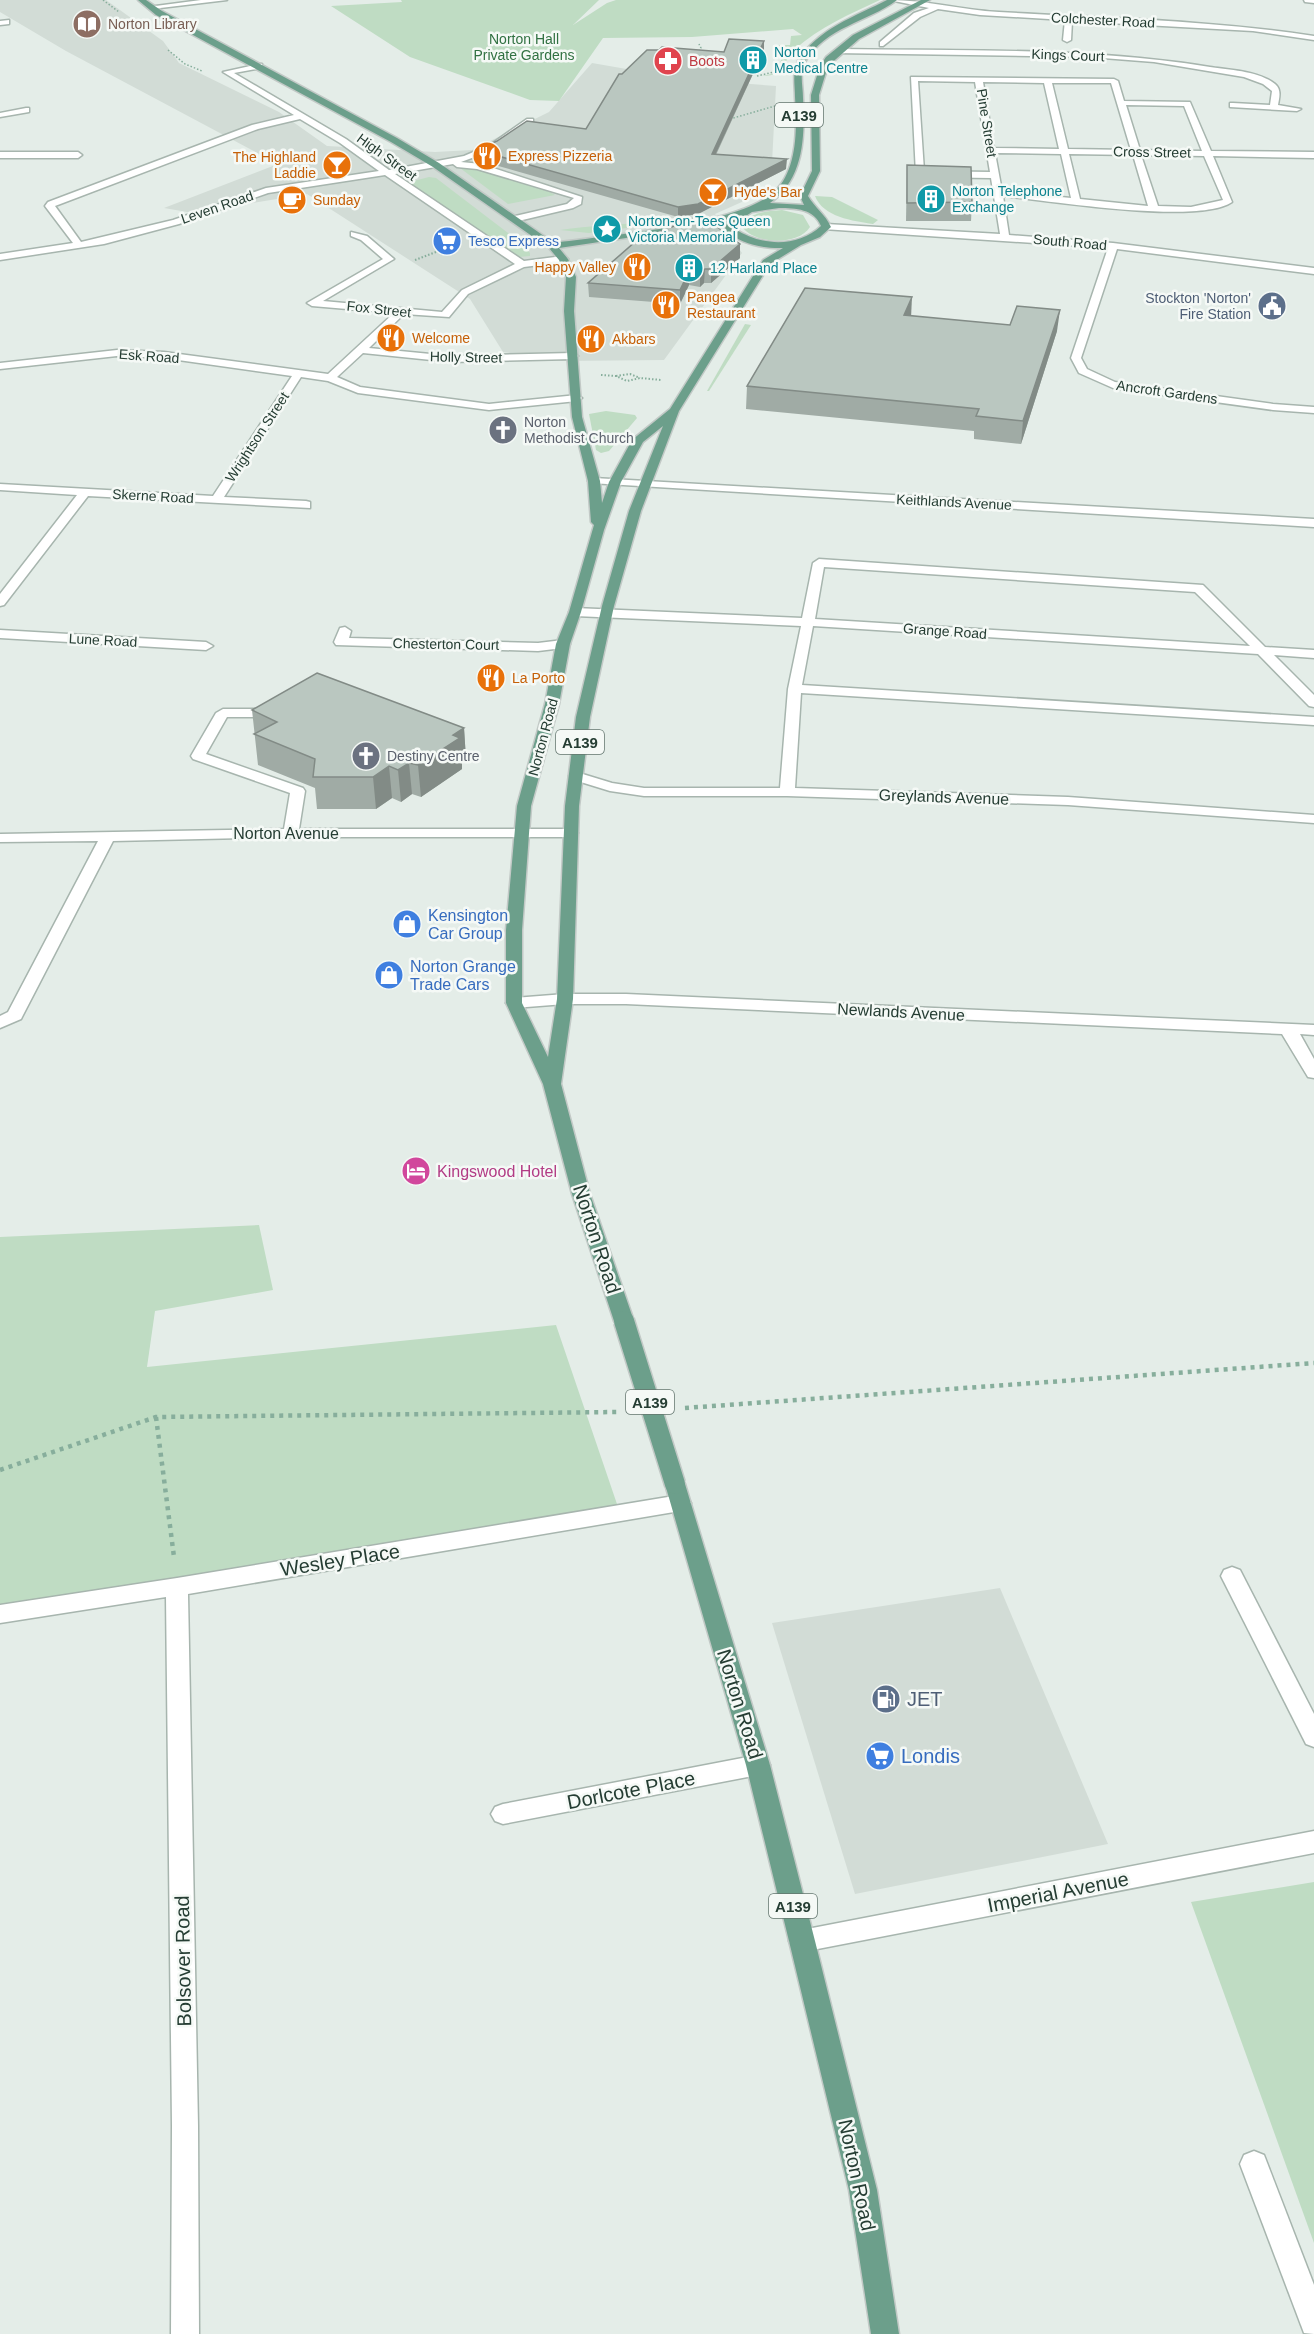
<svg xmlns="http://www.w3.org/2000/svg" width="1314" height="2334" font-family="Arial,sans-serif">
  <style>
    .built { fill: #d2dcd6 }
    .green { fill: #bfdcc3 }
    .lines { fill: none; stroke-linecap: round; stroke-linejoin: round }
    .minor-casing { stroke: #a7b5ae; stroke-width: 3 }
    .major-casing { stroke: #c2c9c6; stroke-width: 3 }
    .path-far2 { stroke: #87ae9c; stroke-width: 1.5; stroke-dasharray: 1.5 2; stroke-linecap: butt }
    .path-far1 { stroke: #87ae9c; stroke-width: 2; stroke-dasharray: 1.5 2; stroke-linecap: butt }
    .path { stroke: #87ae9c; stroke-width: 4.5; stroke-dasharray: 4 5; stroke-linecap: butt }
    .minor { fill: #fff; fill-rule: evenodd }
    .major { fill: #6c9f8b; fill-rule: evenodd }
    .major-bridge-casing { stroke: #c2c9c6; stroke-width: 23; stroke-linecap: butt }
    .major-bridge { stroke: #6c9f8b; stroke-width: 20 }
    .wall { fill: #a0aba5 }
    .shaded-wall { fill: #828b86 }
    .building { fill: #bac7c0; stroke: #828b86; stroke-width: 1.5 }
    .labels { text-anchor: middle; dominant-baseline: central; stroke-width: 5; stroke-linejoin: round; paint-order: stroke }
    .far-street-label { font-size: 14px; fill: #253d33; stroke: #f5f9f6 }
    .far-education-label { font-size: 14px; fill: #785e54; stroke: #f5f9f6; text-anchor: start }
    .far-park-label { font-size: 14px; fill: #317142; stroke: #f5f9f6 }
    .far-culture-label { font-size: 14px; fill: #0d838f; stroke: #f5f9f6; text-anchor: start }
    .far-health-label { font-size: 14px; fill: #be3a42; stroke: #f5f9f6; text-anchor: start }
    .far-food-label { font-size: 14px; fill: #c56008; stroke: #f5f9f6; text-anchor: start }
    .far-shop-label { font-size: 14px; fill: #366cbe; stroke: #f5f9f6; text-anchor: start }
    .far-service-label { font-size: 14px; fill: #4e5e75; stroke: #f5f9f6; text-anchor: end }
    .far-worship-label { font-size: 14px; fill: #5b616d; stroke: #f5f9f6; text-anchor: start }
    .shield { fill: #f5f9f6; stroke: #63756e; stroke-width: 1.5 }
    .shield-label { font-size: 15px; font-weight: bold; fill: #253d33 }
    .street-label { font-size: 16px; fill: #253d33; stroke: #f5f9f6 }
    .shop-label { font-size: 16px; fill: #366cbe; stroke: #f5f9f6; text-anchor: start }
    .hotel-label { font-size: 16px; fill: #b23c85; stroke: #f5f9f6; text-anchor: start }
    .near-street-label { font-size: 20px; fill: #253d33; stroke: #f5f9f6 }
    .near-service-label { font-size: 20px; fill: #4e5e75; stroke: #f5f9f6; text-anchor: start }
    .near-shop-label { font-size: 20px; fill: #366cbe; stroke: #f5f9f6; text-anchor: start }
  </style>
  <rect width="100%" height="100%" fill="#e4ede8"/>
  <g class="built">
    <path d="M0,0H106L163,41L179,63L279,112L327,146L435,152L472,150L549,112L592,63L684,79L776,86L772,163L693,184L753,197L715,214L742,253L664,360L562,361L503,352L470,299L307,194L193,213L164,208L278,164L66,51L0,12Z"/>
    <path d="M1000,1588L1108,1844L855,1894L772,1623Z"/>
  </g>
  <g class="green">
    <path d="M401,0H599L573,25L607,3L616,0H880C850,14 820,27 795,49C780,63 789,75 762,76L776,73L782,58H776L779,45H790L791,36L802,35L793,29L692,37L603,38L559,101L530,100L410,57L331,6L402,2Z"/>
    <path d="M469,167L550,192L555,195L508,204L460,168Z"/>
    <path d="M429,177L436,178L521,243L530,253V256L519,257L511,253L406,183Z"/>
    <path d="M815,196L832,197L878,220L873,224C853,221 823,217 815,196Z"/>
    <path d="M782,210L803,215L810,227C798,246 756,244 743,228L744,221C755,212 768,211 782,210Z"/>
    <path d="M649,221L656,224L589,233L560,230C590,225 619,226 649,221Z"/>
    <path d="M745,324L751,325L709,391H707Z"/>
    <path d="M606,411L635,415L637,418L609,451L601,453L596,450L589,414Z"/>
    <path d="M259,1225L273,1290L155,1311L147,1367L556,1325L618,1507L0,1605V1237Z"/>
    <path d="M1314,1882V2243L1191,1902Z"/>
  </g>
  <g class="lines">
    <g class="minor-casing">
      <g id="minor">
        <path d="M201,0H227L152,9L148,7Z"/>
        <path d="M889,0C926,0 962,10 999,12C1104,18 1210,20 1314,36V40L1253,31L1072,21L1071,40L1067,42L1063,40L1065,20L980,15L938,9L920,17L883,46H880V42L914,13L929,8Z"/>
        <path d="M1304,0H1314V3L1305,2Z"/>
        <path d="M9,20V24L0,25V21Z"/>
        <path d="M838,49C962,51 1087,47 1210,67C1230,70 1259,71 1275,84C1282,90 1279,98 1278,105L1301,109L1297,111L1230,107V103H1233L1270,105L1272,91L1263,84L1244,77L1154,62L1090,57L835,53L834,51Z"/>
        <path d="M259,64H262V68L234,73L346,139L389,170L464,156L490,145L527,119H533V123L496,149L461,162L481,164L582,197L581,204L573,208L514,222L511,221V217L567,204L574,198L477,169L457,167L453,164L395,174L524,261L563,256L568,259L563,262L524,267L468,294L449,317L404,314L369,348L451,356L573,353L578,356L573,359L451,362L363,353L337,377L360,387L489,404L577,395L582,398L577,401L489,410L358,393L328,381L301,377L224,497L306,501L310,502V508L88,496L4,605L0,606V594L77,495L0,490V484L213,496L292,376L164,358L117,356L0,369V363L117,350L164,352L328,374L394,313L312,306L307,303L383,259L361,240L351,236V232L367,236L394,259L323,301L442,312L462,290L515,264L385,175L268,193L179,224L104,244L0,260V254L73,243L45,206L48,202L252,125L294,115L223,72ZM300,119L340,143L379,171L266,188L173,220L81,242L55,206L258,129Z"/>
        <path d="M911,77L1114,79L1118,81L1124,101L1190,102L1211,151L1314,152V158L1213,156L1232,202C1199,225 1049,201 1003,196L1009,235L1113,243L1314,268V274L1117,249L1081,358L1087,369L1115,382L1273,404L1314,407V413L1273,410L1113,388L1079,373L1071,358L1108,248L823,229V225L826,224L1000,234L991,178L920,177L916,174ZM918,81L975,82L990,172L924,171ZM983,82L1044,83L1059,149L994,148ZM1052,83H1111L1131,150L1068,149ZM1126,105L1184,106L1202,151L1140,150ZM995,153L1061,154L1071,198L1002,191ZM1069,154L1133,155L1148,206L1080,199ZM1141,155L1204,156L1223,200L1191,207L1158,206Z"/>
        <path d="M26,108H29V112L0,117V113Z"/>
        <path d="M0,152H78L82,155L78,158H0Z"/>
        <path d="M594,478L1314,519V527L590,483L588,481Z"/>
        <path d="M819,559L1203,585L1265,647L1314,650V658L1274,655L1314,695V707L1309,706L1258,654L813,626L802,685L1314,717V725L801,693L795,788L1068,797L1314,815V823L1068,805L787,796H644L610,791L571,779L569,776L576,772L612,783L644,788H780L788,689L801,626L575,616L569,612L575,608L802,618L813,563ZM824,567L1195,592L1250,646L815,619Z"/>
        <path d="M345,627L351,631L349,638L538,643L563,640L570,644L563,648L538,651L336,645L334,642L340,628Z"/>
        <path d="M0,630L206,642L213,646L206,650L0,638Z"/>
        <path d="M223,709H258L265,713L258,717H227L206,754L303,788L305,791L299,829H571L578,833L571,837H291L113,841L23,1015L21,1019L0,1028V1016L8,1012L98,841L0,842V834L284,829L290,793L193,759L191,756L216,713Z"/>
        <path d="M565,994H626L1314,1025V1035L1300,1034L1314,1059V1078L1308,1077L1282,1034L626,1004H565L514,1008L506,1003L514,998Z"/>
        <path d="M680,1495L687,1497L691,1503L687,1509L680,1511L188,1594L198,2126L199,2334H171L172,2126L166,1597L0,1623V1605L177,1578Z"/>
        <path d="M1232,1567L1240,1570L1314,1714V1747L1306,1744L1221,1576L1224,1570Z"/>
        <path d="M758,1755L766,1758L770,1765L766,1772L758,1775L503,1824L495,1821L491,1814L495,1807L503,1804Z"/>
        <path d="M1314,1831V1853L802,1952L793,1949L789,1941L793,1933L802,1930Z"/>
        <path d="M1254,2151L1264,2155L1314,2285V2334L1304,2333L1240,2164L1244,2155Z"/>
      </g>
    </g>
    <g class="major-casing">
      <g id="major">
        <path d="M138,0H146L162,11L397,138L439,163L554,243C607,235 736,226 774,192C798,170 797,127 795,97C795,85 792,72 798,61C817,29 856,16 887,0H897C868,22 825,27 805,62C799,73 803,86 803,98C805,137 804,179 770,203L804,205L800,196L812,171L811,95L820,66L826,57L853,35L921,0H930L859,39L828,66L819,95L820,171L808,196C815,208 825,214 831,227L820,237L801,245L770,264L679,411L641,511L614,606L590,717L579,806L573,999L561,1084L590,1194L634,1321L631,1326L624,1328L617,1326L614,1321L572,1194L543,1084L506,1003V930L517,806L545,704L556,644L569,612L594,525L591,522L588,481L572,417L564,311L566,277L559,260L549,248L433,167L391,142L156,15ZM779,208C796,208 814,209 821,226C797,248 761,246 735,229V223L752,212ZM727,220L725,230C740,244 764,249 783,248L763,260L670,409L632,440L609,482L602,503L600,481L582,417L574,311L576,277L568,259L559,248L693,228ZM663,426L629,511L602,606L576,717L565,806L557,999L548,1057L522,1003V930L531,806L559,704L570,644L581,612L604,530L621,482L643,442Z"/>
        <path d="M675,1476L682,1478L685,1484L770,1765L815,1941L877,2190L899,2334H871L849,2190L789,1941L746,1765L665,1484L668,1478Z"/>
      </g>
    </g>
    <g class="path-far2">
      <path d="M103,0L119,12"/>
      <path d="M168,50L185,64L202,71"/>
      <path d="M697,54L701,48L699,44"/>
      <path d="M757,76L774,72"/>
      <path d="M730,119L775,106"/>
    </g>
    <g class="path-far1">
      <path d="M415,260L449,247"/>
      <path d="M601,375L616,376L627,381L640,378L661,380"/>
      <path d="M616,376L630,374L640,378"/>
    </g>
    <g class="path">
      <path d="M685,1408L1314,1363"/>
      <path d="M156,1417L174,1557"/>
      <path d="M0,1470L156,1417L617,1412"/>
    </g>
    <use href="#minor" class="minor"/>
    <use href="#major" class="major"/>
    <g class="major-bridge-casing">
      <path id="major-bridge" d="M624,1321L675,1484"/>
    </g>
    <use href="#major-bridge" class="major-bridge"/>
  </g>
  <g class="wall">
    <path d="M764,41V50L716,155L786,169L698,214L678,217L477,160V150L586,129L622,74L659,50L724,52Z"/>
    <path d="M907,165L972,202L971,221H906Z"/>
    <path d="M740,244V258L711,283H704L700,287L689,285L680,304L589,297L588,283Z"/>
    <path d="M911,316L1057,331L1021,444L974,439V431L746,409L747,386Z"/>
    <path d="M252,710L464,728L466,759L462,762V769L421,797L412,794L401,802L392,798L376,809H317L315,788L258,765Z"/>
  </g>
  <g class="shaded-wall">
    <path d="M764,41V50L711,164L712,154Z"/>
    <path d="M787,159L786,169L698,214L678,217V207Z"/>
    <path d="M740,244V258L711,283V269Z"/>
    <path d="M705,269L704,283L700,287V273Z"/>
    <path d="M689,271V285L680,304V290Z"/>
    <path d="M912,297L911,318L904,315Z"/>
    <path d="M1060,310L1057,331L1021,444L1023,421Z"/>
    <path d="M464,728L466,759L462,762V769L421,797L418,765L453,735Z"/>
    <path d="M409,763L412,794L401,802L398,770Z"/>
    <path d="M389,766L392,798L376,809L373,777Z"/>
  </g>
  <g class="building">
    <path d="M729,39L764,41L712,154L787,159L698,204L678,207L477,150L497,141L527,121L586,129L619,74H622L647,50H659L662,47L724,52Z"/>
    <path d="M907,165L971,167L972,202L907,203Z"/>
    <path d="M701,215L740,244L711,269H705L700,273L689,271L680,290L588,283L635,242Z"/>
    <path d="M805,288L912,297L904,315L1010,325L1017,306L1060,310L1023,421L976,416L979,409L747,386Z"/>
    <path d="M317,673L464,728L453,735L460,738L418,765L409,763L398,770L389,766L373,777H313L315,759L254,734L277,722L252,710Z"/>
  </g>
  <defs>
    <g id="library-disc" transform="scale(1.5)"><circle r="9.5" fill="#8d6e63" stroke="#f5f9f6"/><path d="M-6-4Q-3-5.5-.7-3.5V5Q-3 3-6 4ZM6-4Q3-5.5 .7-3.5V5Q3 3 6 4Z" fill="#fff"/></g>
    <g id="building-disc" transform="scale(1.5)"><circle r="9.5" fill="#0f9aa8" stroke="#f5f9f6"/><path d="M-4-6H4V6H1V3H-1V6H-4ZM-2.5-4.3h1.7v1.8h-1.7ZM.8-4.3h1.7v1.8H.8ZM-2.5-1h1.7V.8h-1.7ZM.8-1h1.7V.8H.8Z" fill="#fff"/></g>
    <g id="pharmacy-disc" transform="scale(1.5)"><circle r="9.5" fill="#e0444e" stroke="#f5f9f6"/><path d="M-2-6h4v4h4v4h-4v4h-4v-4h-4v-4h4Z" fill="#fff"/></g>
    <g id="restaurant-disc" transform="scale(1.5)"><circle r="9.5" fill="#e8710a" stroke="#f5f9f6"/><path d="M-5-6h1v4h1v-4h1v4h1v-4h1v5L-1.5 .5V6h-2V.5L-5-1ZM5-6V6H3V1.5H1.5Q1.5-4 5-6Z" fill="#fff"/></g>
    <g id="bar-disc" transform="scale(1.5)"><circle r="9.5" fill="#e8710a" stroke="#f5f9f6"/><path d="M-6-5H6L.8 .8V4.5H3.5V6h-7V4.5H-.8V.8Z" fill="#fff"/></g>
    <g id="cafe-disc" transform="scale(1.5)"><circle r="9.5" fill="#e8710a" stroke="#f5f9f6"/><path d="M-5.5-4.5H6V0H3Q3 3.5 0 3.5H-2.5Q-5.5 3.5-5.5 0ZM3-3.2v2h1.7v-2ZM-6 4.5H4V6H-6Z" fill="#fff"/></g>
    <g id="sight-disc" transform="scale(1.5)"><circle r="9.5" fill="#0f9aa8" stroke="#f5f9f6"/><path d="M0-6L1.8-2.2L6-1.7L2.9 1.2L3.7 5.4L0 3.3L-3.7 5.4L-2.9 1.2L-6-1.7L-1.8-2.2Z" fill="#fff"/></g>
    <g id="supermarket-disc" transform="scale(1.5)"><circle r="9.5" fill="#3f7fe0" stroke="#f5f9f6"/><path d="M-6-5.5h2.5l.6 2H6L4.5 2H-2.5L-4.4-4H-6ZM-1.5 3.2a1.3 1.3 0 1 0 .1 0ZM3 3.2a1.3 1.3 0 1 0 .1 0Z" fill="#fff"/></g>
    <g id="civic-disc" transform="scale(1.5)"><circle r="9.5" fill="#5c6f8a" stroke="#f5f9f6"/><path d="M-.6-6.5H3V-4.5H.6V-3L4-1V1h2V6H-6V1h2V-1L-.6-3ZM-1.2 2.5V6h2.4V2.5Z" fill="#fff"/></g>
    <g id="church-disc" transform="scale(1.5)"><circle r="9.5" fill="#6b7280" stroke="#f5f9f6"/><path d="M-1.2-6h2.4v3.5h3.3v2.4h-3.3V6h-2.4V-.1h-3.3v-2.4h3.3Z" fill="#fff"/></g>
    <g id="shop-disc" transform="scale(1.5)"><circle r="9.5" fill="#3f7fe0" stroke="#f5f9f6"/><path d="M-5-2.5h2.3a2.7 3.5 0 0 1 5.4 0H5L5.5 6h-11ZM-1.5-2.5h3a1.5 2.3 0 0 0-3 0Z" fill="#fff"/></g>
    <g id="hotel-disc" transform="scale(1.5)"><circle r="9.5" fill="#d1479c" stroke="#f5f9f6"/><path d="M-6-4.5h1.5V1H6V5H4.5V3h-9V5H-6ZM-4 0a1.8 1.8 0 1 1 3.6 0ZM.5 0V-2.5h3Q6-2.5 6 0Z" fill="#fff"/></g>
    <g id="fuel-disc" transform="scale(1.5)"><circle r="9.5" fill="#5c6f8a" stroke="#f5f9f6"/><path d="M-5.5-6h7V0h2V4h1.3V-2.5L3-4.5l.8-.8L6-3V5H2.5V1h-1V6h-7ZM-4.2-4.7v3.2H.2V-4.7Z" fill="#fff"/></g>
  </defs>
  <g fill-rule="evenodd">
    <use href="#library-disc" x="87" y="24"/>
    <use href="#building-disc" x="753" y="60"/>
    <use href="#pharmacy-disc" x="668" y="61"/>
    <use href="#restaurant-disc" x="487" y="156"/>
    <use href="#bar-disc" x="337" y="165"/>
    <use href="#bar-disc" x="713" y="192"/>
    <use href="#building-disc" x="931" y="199"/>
    <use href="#cafe-disc" x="292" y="200"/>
    <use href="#sight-disc" x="607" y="229"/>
    <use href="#supermarket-disc" x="447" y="241"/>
    <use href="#restaurant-disc" x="637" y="267"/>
    <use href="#building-disc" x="689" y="268"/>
    <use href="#restaurant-disc" x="666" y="305"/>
    <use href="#civic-disc" x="1272" y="306"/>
    <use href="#restaurant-disc" x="391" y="338"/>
    <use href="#restaurant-disc" x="591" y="339"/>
    <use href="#church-disc" x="503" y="430"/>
    <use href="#restaurant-disc" x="491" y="678"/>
    <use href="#church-disc" x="366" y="756"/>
    <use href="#shop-disc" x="407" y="924"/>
    <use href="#shop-disc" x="389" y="975"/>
    <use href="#hotel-disc" x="416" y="1171"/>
    <use href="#fuel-disc" x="886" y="1699"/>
    <use href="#supermarket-disc" x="880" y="1756"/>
  </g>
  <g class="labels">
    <g class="far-street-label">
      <text transform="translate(1103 20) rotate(3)">Colchester Road</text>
      <text transform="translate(1068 55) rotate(2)">Kings Court</text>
      <text transform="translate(987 123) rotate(81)">Pine Street</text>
      <text transform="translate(1152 152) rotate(1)">Cross Street</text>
      <text transform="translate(387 157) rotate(36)">High Street</text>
      <text transform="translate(217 207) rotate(-19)">Leven Road</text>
      <text transform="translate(1070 242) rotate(5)">South Road</text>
      <text transform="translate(379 309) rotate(6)">Fox Street</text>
      <text transform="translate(149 356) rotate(4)">Esk Road</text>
      <text transform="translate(466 357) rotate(1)">Holly Street</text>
      <text transform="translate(1167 392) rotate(8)">Ancroft Gardens</text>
      <text transform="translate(257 437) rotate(-57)">Wrightson Street</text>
      <text transform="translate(153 496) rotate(3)">Skerne Road</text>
      <text transform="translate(954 502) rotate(3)">Keithlands Avenue</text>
      <text transform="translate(945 631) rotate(4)">Grange Road</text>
      <text transform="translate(103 640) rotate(3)">Lune Road</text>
      <text transform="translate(446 644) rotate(1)">Chesterton Court</text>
      <text transform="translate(543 737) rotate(-75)">Norton Road</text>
    </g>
    <g class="far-education-label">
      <text x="108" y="24">Norton Library</text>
    </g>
    <g class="far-park-label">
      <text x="524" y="39">Norton Hall<tspan x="524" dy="16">Private Gardens</tspan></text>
    </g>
    <g class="far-culture-label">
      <text x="774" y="52">Norton<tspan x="774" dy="16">Medical Centre</tspan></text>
      <text x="952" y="191">Norton Telephone<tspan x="952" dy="16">Exchange</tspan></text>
      <text x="628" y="221">Norton-on-Tees Queen<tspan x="628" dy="16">Victoria Memorial</tspan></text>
      <text x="710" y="268">12 Harland Place</text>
    </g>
    <g class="far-health-label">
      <text x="689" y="61">Boots</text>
    </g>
    <g class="far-food-label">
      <text x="508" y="156">Express Pizzeria</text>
      <text x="316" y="157" text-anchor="end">The Highland<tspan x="316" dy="16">Laddie</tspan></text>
      <text x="734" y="192">Hyde's Bar</text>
      <text x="313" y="200">Sunday</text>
      <text x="616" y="267" text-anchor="end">Happy Valley</text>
      <text x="687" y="297">Pangea<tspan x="687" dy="16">Restaurant</tspan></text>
      <text x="412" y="338">Welcome</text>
      <text x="612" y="339">Akbars</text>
      <text x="512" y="678">La Porto</text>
    </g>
    <g class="far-shop-label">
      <text x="468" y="241">Tesco Express</text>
    </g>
    <g class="far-service-label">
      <text x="1251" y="298">Stockton 'Norton'<tspan x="1251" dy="16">Fire Station</tspan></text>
    </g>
    <g class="far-worship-label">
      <text x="524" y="422">Norton<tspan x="524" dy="16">Methodist Church</tspan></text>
      <text x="387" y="756">Destiny Centre</text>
    </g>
    <g class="shield">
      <rect x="775" y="103" width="48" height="24" rx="4.5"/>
      <rect x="556" y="730" width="48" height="24" rx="4.5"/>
      <rect x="626" y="1390" width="48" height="24" rx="4.5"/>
      <rect x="769" y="1894" width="48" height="24" rx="4.5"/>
    </g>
    <g class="shield-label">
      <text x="799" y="115">A139</text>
      <text x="580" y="742">A139</text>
      <text x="650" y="1402">A139</text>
      <text x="793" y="1906">A139</text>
    </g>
    <g class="street-label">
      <text transform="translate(944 797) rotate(2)">Greylands Avenue</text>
      <text x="286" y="833">Norton Avenue</text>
      <text transform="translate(901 1012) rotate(3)">Newlands Avenue</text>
    </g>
    <g class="shop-label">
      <text x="428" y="915">Kensington<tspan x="428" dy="18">Car Group</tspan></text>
      <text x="410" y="966">Norton Grange<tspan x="410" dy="18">Trade Cars</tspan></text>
    </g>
    <g class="hotel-label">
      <text x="437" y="1171">Kingswood Hotel</text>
    </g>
    <g class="near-street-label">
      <text transform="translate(597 1239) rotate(72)">Norton Road</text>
      <text transform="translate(340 1560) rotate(-9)">Wesley Place</text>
      <text transform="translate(740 1704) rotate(73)">Norton Road</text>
      <text transform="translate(631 1790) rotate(-11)">Dorlcote Place</text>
      <text transform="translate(1058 1892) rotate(-11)">Imperial Avenue</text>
      <text transform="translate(183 1961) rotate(-91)">Bolsover Road</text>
      <text transform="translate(857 2175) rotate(78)">Norton Road</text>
    </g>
    <g class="near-service-label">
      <text x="907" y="1699">JET</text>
    </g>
    <g class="near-shop-label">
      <text x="901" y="1756">Londis</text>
    </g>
  </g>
</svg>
